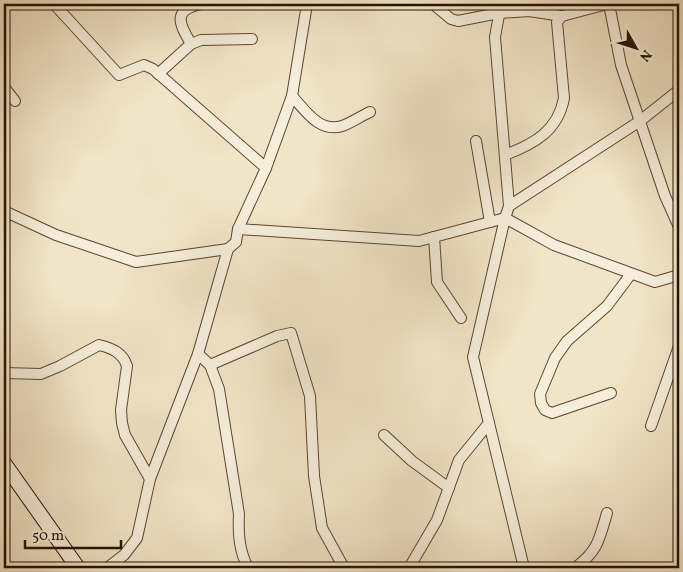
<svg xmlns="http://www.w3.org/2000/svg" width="683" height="572" font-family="Vollkorn,serif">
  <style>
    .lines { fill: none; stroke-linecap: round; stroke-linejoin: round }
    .street-casing { stroke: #5a4632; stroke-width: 12 }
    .secondary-casing { stroke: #281100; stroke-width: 16 }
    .street { stroke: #f6eedb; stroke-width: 10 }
    .secondary { stroke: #f6eedb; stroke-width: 14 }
  </style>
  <rect width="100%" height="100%" fill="#f1e5c7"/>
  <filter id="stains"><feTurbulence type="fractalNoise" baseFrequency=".004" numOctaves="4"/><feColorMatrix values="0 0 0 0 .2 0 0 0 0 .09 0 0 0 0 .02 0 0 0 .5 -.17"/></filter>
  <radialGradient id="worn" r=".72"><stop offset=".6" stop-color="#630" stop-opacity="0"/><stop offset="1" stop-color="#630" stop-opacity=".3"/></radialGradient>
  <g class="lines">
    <g class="street-casing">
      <g id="street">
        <path d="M54,4L119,75L144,65L153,69L266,168"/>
        <path d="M433,4L451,19L458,21L499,13L529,11L562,16"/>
        <path d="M501,4L495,37L509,206"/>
        <path d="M609,4L621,65L665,196L679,227"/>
        <path d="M4,6L7,4"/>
        <path d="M191,44C180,25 171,10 201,4"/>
        <path d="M158,74L191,44L201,40L252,39"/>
        <path d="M4,87L15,101"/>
        <path d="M292,96C305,110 319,133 342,126C351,123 361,116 370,112"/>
        <path d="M476,141L490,222"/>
        <path d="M505,155C534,144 558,131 564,98L557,22L562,16L607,4"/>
        <path d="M4,211L56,235L136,262L228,249"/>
        <path d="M238,229L419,241L505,218L554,245L655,282L679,275"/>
        <path d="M434,237L437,282L461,318"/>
        <path d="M198,354L210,365L219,389L239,514C238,534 239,550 248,568"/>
        <path d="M210,365L277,336L291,333L310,396L314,476L322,528L344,568"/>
        <path d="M4,373L41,374L60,366L99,345C112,348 123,353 127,366L121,410L122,423L125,435L150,479"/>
        <path d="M611,393L552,413L545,410L541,403L540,394L555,358L567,341L607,306L631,274"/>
        <path d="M651,426L679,346"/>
        <path d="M384,435L412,461L449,488"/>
        <path d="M4,567L5,568"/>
        <path d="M107,568L124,555L137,538L150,479L198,354L228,249L236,242L238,229L266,168L292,96L307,4"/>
        <path d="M409,568L437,520L459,460L489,423"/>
        <path d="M524,568L473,357L505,218L509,206L640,121L679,90"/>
        <path d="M575,568C598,551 599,540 607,513"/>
      </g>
    </g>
    <g class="secondary-casing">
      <path id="secondary" d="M4,463L78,568"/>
    </g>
    <use href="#street" class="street"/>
    <use href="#secondary" class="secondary"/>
  </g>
  <rect width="683" height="572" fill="none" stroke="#f1e5c7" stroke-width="20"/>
  <rect x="5" y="5" width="673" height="562" fill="none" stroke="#281100" stroke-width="2.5"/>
  <rect x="10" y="10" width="663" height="552" fill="none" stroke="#281100"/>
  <g transform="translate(636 48) rotate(129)" stroke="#f6eedb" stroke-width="4" paint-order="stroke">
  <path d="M0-4L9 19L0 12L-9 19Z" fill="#281100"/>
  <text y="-8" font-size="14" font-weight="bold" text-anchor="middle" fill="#281100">N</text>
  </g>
  <path d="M25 540v8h96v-8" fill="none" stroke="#281100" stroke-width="2.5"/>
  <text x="32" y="540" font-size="15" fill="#281100" stroke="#f6eedb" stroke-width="4" paint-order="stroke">50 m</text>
  <rect width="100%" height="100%" filter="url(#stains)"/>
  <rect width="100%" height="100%" fill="url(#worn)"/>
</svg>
